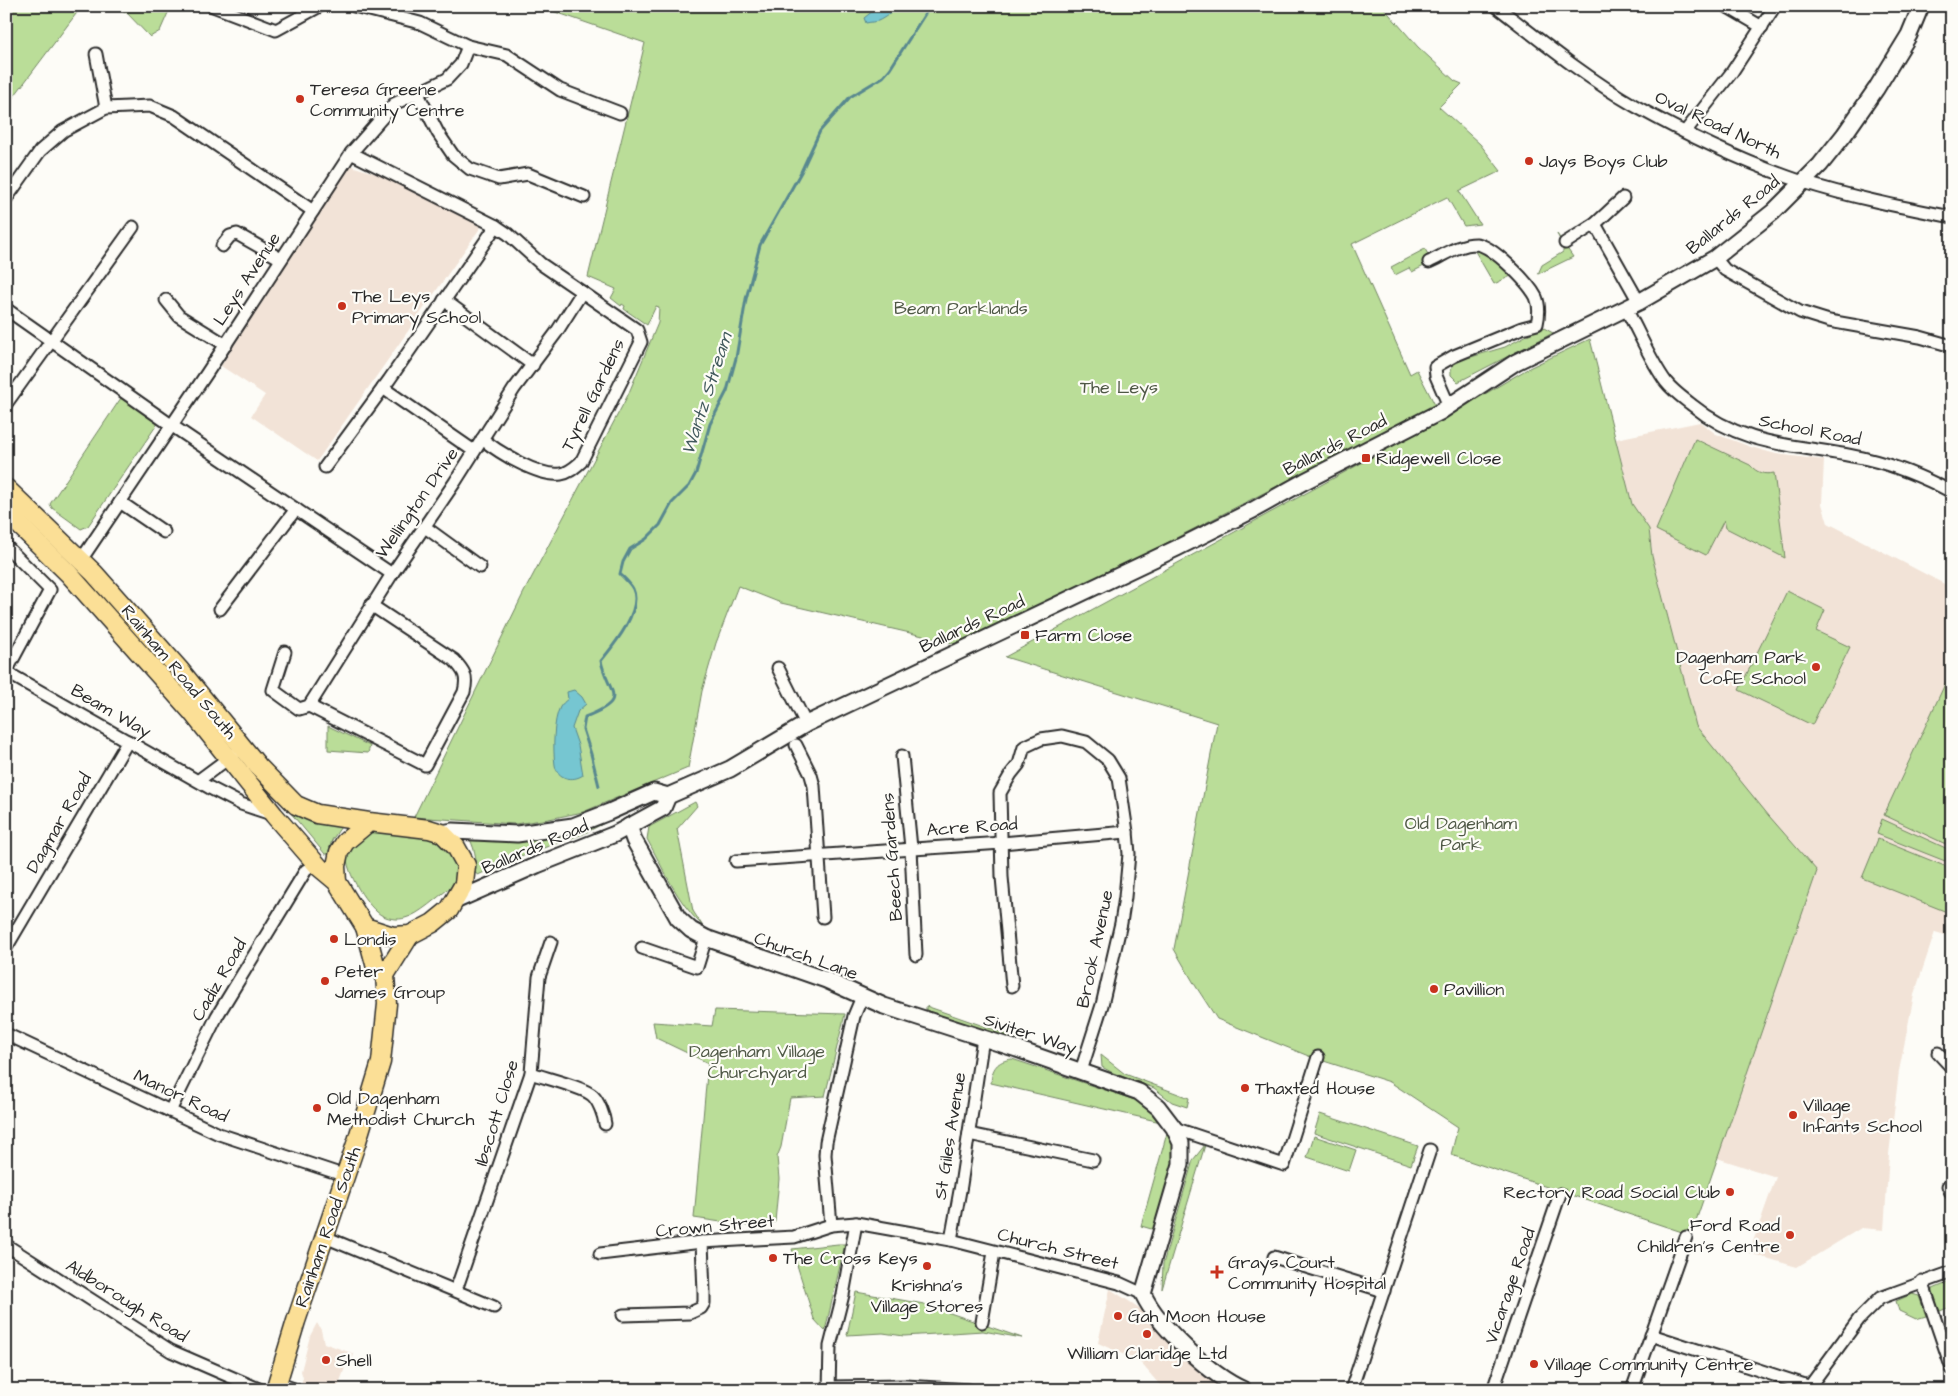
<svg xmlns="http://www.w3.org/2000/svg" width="1958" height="1396" font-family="'Architects Daughter',sans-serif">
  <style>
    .built { fill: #f2e3d7 }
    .green { fill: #badd98; stroke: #728462 }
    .water { fill: #76c6d1; stroke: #58888f }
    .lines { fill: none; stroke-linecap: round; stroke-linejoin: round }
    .stream { stroke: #58888f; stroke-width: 3 }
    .street-casing { stroke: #2b2b2b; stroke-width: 15 }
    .secondary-casing { stroke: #2b2b2b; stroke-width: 19 }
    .primary-casing { stroke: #2b2b2b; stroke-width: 21 }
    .street { stroke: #fdfcf7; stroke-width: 11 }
    .secondary { stroke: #fdfcf7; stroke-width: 15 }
    .primary { stroke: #fbdf96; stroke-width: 18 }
    .poi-dot { fill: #c8321e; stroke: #fdfcf7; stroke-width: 2 }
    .labels { text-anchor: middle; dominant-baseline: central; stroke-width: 4.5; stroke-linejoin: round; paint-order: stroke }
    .poi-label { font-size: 18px; fill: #2b2b2b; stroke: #fdfcf7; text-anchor: start }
    .street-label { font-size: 18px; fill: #2b2b2b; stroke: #fdfcf7 }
    .park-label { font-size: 18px; fill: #4f5846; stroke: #fdfcf7 }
    .water-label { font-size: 19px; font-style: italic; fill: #425a5d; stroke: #fdfcf7 }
  </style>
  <rect width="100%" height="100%" fill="#fdfcf7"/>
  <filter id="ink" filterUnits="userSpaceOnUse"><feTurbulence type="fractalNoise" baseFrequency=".02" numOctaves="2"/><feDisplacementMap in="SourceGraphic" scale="10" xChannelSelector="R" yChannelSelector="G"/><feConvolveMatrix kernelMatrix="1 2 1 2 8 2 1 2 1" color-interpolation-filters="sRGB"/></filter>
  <g filter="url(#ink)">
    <g class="built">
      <path d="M348,165L374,173L483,224L317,461L251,416L265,395L221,366Z"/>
      <path d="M1700,422L1716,434L1751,447L1776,454L1824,460L1822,504L1828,523L1952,588V937L1935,932L1914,995L1899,1071L1889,1154L1884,1230L1861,1228L1797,1267L1749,1253L1776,1177L1717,1158L1817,871L1764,811L1696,726L1653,560L1649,529L1632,504L1616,439Z"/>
      <path d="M1110,1289L1141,1309L1225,1390H1164L1140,1362L1098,1343Z"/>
      <path d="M317,1323L321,1330L324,1343L354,1354L351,1363L347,1362L337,1390H318L301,1383L303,1378L301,1371L310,1336Z"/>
    </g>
    <g class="green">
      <path d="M6,6H82L6,107Z"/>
      <path d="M111,6H171L160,31L150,37L126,12Z"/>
      <path d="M538,6H1382L1418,47L1455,81L1462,84L1439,107L1480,144L1501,171L1459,191L1480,224L1464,226L1447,197L1352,244L1410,374L1417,370L1435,405L966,646L781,603L738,586L716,643L702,691L688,768L583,812L549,819L515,824L414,817L524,592L628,395L658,323L659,307L656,306L647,325L624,309L625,306L622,304L621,306L611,298L616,289L588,277L645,43Z"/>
      <path d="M1557,234L1573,257L1538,274L1542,265L1563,252V245Z"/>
      <path d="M1472,246L1494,257L1511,276L1494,284Z"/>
      <path d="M1425,249L1432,262L1412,272L1409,268L1395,275L1391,267Z"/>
      <path d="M1542,327L1553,333L1458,382L1451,375C1450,363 1456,361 1466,355L1471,357L1505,347Z"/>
      <path d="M1590,339L1632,504L1649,529L1652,556L1696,726L1769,816L1817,871L1691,1235L1451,1155L1458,1127L1390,1082L1311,1057L1217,1019L1195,985L1174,949L1217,723L1005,657L1446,417L1529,368Z"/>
      <path d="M123,395L156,416L158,423L88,526L81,529L52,508L50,504Z"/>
      <path d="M1695,439L1750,465C1757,473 1764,475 1774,473L1785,558L1726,528L1724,520L1706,555L1656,530Z"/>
      <path d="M1787,591L1825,610L1816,631L1850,647L1812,725L1739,690Z"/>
      <path d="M1952,669V847L1884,815Z"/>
      <path d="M328,726L370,746L368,753L328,750Z"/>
      <path d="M250,764L290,801L345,821L332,840L328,854H325Z"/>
      <path d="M695,802L697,806L677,829L693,911L702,925C677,902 663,868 647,839L649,827Z"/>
      <path d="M617,815L618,816L583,834L515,858L478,875L475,873C478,859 474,846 467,834L510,833Z"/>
      <path d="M1882,819L1950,850L1945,861L1877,834Z"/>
      <path d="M368,828L432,831L454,847C457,864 461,872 450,888C438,896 419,915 405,918C398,920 390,919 383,916C368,909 345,871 347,855C349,843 360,836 368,828Z"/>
      <path d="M1878,839L1952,869V900L1947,912L1862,878Z"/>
      <path d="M926,1006L1015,1037L1016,1040L926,1011Z"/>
      <path d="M715,1010L845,1014L825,1096L790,1098L781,1147L777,1157L779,1179L775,1222L755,1227L694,1218L708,1063L656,1038L653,1022L712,1026Z"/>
      <path d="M1101,1055L1125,1074L1189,1098L1187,1107L1172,1102L1154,1088L1113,1073L1102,1067Z"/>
      <path d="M1012,1059L1135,1100L1154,1112L1165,1123L991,1083C992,1068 997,1061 1012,1059Z"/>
      <path d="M1320,1114L1418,1146L1411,1165L1314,1133Z"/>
      <path d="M1169,1126L1178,1152L1155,1230L1141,1226Z"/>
      <path d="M1314,1136L1356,1150L1349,1171L1307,1157Z"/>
      <path d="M1205,1145L1162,1289L1163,1264L1193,1160Z"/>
      <path d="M838,1244H845L825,1331L814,1319L792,1249Z"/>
      <path d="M1952,1281V1304L1950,1307L1940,1311L1932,1294L1933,1289Z"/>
      <path d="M856,1292L924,1304L1022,1338L983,1331L904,1336L883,1333L847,1335Z"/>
      <path d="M1912,1294L1919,1296L1926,1316L1916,1319L1899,1311L1896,1301Z"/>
    </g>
    <g class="water">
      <path d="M879,6H912V9C894,5 893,14 878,21C875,22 870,22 866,23L864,18Z"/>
      <path d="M574,690L582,697L586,704L578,711L572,728L578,745L583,775C573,782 557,779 555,765C553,751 553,720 560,707C562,704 565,701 568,699L567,692Z"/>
    </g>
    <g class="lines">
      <path class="stream" d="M599,786L591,754L583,729L585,717C631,699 608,694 601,661C613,646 643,610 633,589C630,583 624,578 620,574L623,562L630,549L646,539L660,525L672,503L689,486L696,473L710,424L727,391L736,358L746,299L760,245L801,172L820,131L850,97L883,77L890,69L930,6"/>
      <g class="street-casing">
        <g id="street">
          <path d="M213,6L276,30L320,6"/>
          <path d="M354,6L420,23L468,46L507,55L560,90L620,113"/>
          <path d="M1496,6C1541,41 1585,77 1635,106C1687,135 1743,162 1800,181C1850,197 1901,207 1952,217"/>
          <path d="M1726,6L1762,27"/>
          <path d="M96,54L106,108"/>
          <path d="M418,94L438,133L453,155L470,169L499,179L528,174L584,197"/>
          <path d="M1685,132L1732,72L1775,6"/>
          <path d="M6,199L40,151L63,131L106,108L150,106L174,116L313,211"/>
          <path d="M1595,224L1639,302"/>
          <path d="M1565,243L1595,224L1623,198"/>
          <path d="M222,246L230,236L237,234L281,259"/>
          <path d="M1715,258L1725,270L1800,312L1829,321L1920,337L1952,346"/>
          <path d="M1429,262C1444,255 1459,244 1476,244C1492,245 1528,282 1536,297C1540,306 1539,315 1537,324L1522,328L1454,356L1435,367L1436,376L1449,406"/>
          <path d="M166,300L179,316L226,345"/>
          <path d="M444,300L533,365"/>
          <path d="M6,309L171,425L392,574L455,482L514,389L556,333L582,292L541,264L508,234L496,226L351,153"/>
          <path d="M1626,309C1639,332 1651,362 1666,382C1673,391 1683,398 1692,405C1747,450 1803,444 1867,459C1897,466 1925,478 1952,492"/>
          <path d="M383,388L474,451"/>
          <path d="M6,404L133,227"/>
          <path d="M482,439C500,453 538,477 561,474C569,473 575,467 581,462L641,342L637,330L582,292"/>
          <path d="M325,467L389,380L496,226"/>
          <path d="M120,502L164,532"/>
          <path d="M425,527L480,567"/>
          <path d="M6,546L50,590L6,672"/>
          <path d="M81,560L207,373L351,153L394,104L447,79L461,64L468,46"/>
          <path d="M220,609L296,509"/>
          <path d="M285,652L273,690L299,709L309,706L392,574"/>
          <path d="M778,668L806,724"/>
          <path d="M6,672L210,788L241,804L274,815"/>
          <path d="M309,706L425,765L464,692C468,676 464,671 454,660L371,605"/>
          <path d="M796,745L811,775L814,786L823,917"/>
          <path d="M902,756L911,848L916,955"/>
          <path d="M199,780L234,754"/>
          <path d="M736,861L1002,843L1127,832"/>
          <path d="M6,948L128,741"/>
          <path d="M642,948L697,967L706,938"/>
          <path d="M1012,986L1002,877L1000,793L1011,774L1019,764L1024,747L1041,739L1062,736L1086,742L1108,760L1119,778L1127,832L1129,854L1125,897L1121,923L1102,1005L1081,1071"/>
          <path d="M6,1034L219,1134L346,1176"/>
          <path d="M1938,1053L1952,1068"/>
          <path d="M531,1073C544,1078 584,1087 593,1096C599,1102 604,1116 605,1124"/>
          <path d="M170,1111L217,1016L306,870"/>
          <path d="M1174,1128L1284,1165L1318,1057"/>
          <path d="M969,1134L1093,1160"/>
          <path d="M1948,1186L1952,1195"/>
          <path d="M831,1225L825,1155L826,1142L854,1016L862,997"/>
          <path d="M325,1237L494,1307"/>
          <path d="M951,1240L961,1185L983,1038"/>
          <path d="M6,1245L171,1351L261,1390"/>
          <path d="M600,1254L702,1242L794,1237L831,1225L856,1223L951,1240L1119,1283L1143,1294"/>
          <path d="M1274,1257L1384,1291"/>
          <path d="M1922,1281L1952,1369"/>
          <path d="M456,1290L531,1073L539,977L551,942"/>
          <path d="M623,1315L690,1313L701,1308L704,1303V1293L702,1242"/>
          <path d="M982,1322L994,1252"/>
          <path d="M1651,1335L1808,1386"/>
          <path d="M277,1383L297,1390"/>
          <path d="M829,1387L906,1386L969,1390"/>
          <path d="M829,1390L830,1346L843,1295L856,1223"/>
          <path d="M1351,1390L1430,1150"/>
          <path d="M1493,1390L1560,1194"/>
          <path d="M1632,1390L1686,1237"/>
          <path d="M1807,1390L1859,1319L1880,1298L1952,1272"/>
        </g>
      </g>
      <g class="secondary-casing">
        <g id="secondary">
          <path d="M629,826L634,840L678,918L691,930L706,938L826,980L884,1006L1017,1049L1139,1092L1158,1107L1174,1128L1181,1143V1164L1143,1294C1158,1326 1211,1376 1244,1390"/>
          <path d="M442,833L453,831L517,834L573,826L609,812L654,792L668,796L730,769L806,724L1177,548L1253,510L1305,481L1440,412L1516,362L1639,302L1715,258L1773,212L1820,165L1844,135L1876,89L1909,35L1921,6"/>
          <path d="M455,901L537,865L615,834L663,808L668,796"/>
        </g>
      </g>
      <g class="primary-casing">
        <g id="primary">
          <path d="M6,488L94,573L179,669L258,766L296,805L317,814L369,822L429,829L442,833L456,847L466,865L464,884L449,910L433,923L410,935L393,936L365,927L337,882L336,866L339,852L345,842L369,822"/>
          <path d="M6,512L69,574L191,711L274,815L319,867L337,882"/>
          <path d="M385,975L410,935"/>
          <path d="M275,1390L296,1321L357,1141L381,1062L387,1004L385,975L375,964L365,927"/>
        </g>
      </g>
      <use href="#street" class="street"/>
      <use href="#secondary" class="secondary"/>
      <use href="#primary" class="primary"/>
    </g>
  </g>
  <g class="poi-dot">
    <circle cx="300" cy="99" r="5"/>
    <circle cx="1529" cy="161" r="5"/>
    <circle cx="342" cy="306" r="5"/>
    <rect x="1361" y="453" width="10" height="10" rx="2.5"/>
    <rect x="1020" y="630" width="10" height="10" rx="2.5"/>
    <circle cx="1816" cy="667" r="5"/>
    <circle cx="334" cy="939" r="5"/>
    <circle cx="325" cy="981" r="5"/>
    <circle cx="1434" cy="989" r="5"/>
    <circle cx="1245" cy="1088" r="5"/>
    <circle cx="317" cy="1108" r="5"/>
    <circle cx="1793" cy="1115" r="5"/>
    <circle cx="1730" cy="1192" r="5"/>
    <circle cx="1790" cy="1235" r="5"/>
    <circle cx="773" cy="1258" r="5"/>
    <circle cx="927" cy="1266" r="5"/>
    <path d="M1214.5 1264.5h5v5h5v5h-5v5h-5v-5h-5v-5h5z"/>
    <circle cx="1118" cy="1316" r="5"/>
    <circle cx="1147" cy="1334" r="5"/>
    <circle cx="326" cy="1360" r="5"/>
    <circle cx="1534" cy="1364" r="5"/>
  </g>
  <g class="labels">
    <g class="poi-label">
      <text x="310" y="89">Teresa Greene<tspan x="310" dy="21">Community Centre</tspan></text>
      <text x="1539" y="161">Jays Boys Club</text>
      <text x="352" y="296">The Leys<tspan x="352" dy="21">Primary School</tspan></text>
      <text x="1376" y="458">Ridgewell Close</text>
      <text x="1035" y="635">Farm Close</text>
      <text x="1806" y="657" text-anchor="end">Dagenham Park<tspan x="1806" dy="21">CofE School</tspan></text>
      <text x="344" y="939">Londis</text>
      <text x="335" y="971">Peter<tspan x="335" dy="21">James Group</tspan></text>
      <text x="1444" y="989">Pavillion</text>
      <text x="1255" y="1088">Thaxted House</text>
      <text x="327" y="1098">Old Dagenham<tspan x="327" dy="21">Methodist Church</tspan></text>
      <text x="1803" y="1105">Village<tspan x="1803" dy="21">Infants School</tspan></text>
      <text x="1720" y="1192" text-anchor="end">Rectory Road Social Club</text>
      <text x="1780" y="1225" text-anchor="end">Ford Road<tspan x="1780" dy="21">Children's Centre</tspan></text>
      <text x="783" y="1258">The Cross Keys</text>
      <text x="1228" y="1262">Grays Court<tspan x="1228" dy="21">Community Hospital</tspan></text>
      <text x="927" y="1285" text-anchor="middle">Krishna's<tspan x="927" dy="21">Village Stores</tspan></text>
      <text x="1128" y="1316">Gah Moon House</text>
      <text x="1147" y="1353" text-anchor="middle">William Claridge Ltd</text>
      <text x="336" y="1360">Shell</text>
      <text x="1544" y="1364">Village Community Centre</text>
    </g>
    <g class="street-label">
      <text transform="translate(1718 125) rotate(25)">Oval Road North</text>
      <text transform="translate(1733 215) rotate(-39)">Ballards Road</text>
      <text transform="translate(247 279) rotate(-57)">Leys Avenue</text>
      <text transform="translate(593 395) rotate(-64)">Tyrell Gardens</text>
      <text transform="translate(1810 430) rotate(11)">School Road</text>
      <text transform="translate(1335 445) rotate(-27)">Ballards Road</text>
      <text transform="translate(417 503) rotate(-55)">Wellington Drive</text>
      <text transform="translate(972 624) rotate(-25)">Ballards Road</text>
      <text transform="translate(179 672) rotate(50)">Rainham Road South</text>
      <text transform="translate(111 711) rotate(30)">Beam Way</text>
      <text transform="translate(59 823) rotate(-60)">Dagmar Road</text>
      <text transform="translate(972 827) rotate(-4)">Acre Road</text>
      <text transform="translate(535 847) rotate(-23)">Ballards Road</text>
      <text transform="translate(892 857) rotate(-94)">Beech Gardens</text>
      <text transform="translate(1095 949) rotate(-78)">Brook Avenue</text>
      <text transform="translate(806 956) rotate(20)">Church Lane</text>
      <text transform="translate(219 980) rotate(-60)">Cadiz Road</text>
      <text transform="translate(1030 1034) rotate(18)">Siviter Way</text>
      <text transform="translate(181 1096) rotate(25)">Manor Road</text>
      <text transform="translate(497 1113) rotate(-73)">Ibscott Close</text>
      <text transform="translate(950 1136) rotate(-81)">St Giles Avenue</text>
      <text transform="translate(715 1226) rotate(-5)">Crown Street</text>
      <text transform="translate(328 1227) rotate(-71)">Rainham Road South</text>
      <text transform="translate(1058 1249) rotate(14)">Church Street</text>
      <text transform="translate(1510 1286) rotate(-71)">Vicarage Road</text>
      <text transform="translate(127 1301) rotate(32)">Aldborough Road</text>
    </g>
    <g class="park-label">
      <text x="961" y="308">Beam Parklands</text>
      <text x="1119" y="387">The Leys</text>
      <text x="1461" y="823">Old Dagenham<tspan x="1461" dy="21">Park</tspan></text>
      <text x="757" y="1051">Dagenham Village<tspan x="757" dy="21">Churchyard</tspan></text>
    </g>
    <g class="water-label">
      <text transform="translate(707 394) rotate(-72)">Wantz Stream</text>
    </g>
  </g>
  <rect width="1958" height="1396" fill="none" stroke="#fdfcf7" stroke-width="25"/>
  <rect x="12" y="12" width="1933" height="1371" fill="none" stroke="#2b2b2b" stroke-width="2" filter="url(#ink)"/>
</svg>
